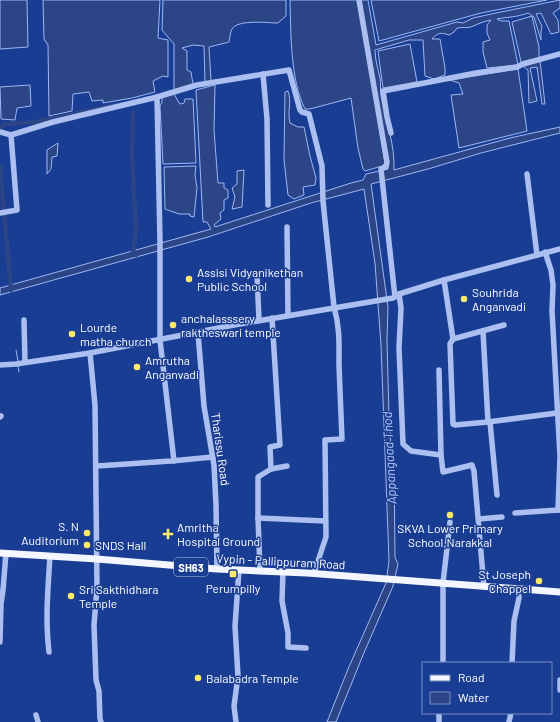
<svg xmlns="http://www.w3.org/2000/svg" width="560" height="722" font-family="Barlow,sans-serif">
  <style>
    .water { fill: #2c4587; stroke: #9eb8f2 }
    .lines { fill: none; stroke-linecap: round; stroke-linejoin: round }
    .stream { stroke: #9eb8f2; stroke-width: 1 }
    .canal { stroke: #2c4587; stroke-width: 4.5 }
    .minor { stroke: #abc0f0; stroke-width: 5.5 }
    .major { stroke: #f4f6ff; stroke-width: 7 }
    .poi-dot { fill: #ffeb6a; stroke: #1a3d94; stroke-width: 1.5 }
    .labels { text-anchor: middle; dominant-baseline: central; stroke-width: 3; stroke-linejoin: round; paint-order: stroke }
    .shield { fill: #1a3d94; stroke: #bac5df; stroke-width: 1 }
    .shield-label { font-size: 11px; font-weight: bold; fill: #fff }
    .poi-label { font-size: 12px; fill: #fff; stroke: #1a3d94; text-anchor: start }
    .street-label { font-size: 12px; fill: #fff; stroke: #1a3d94 }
    .water-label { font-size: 13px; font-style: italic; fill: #b7cbf6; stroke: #1a3d94 }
  </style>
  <rect width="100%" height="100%" fill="#1a3d94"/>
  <g class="water">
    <path d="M0,0H27L28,47L0,49Z"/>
    <path d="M43,0H160L158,38L168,40V77L163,76L153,81L155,92L132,98L103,103V100L92,101L89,92L73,94L72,111L49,116L48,45L44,39Z"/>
    <path d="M163,0H286V16L278,23C268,23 238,19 232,29C230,32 230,38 229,42L209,47L211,81L205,82L204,46L193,45L182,48L187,51V70L191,72L193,84L174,90V44L162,30Z"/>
    <path d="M290,0H358L385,163L382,166L365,171L363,169L358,148L351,98L310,109H305C290,79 291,33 290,0Z"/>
    <path d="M361,0H368L376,45L457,22L463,23L473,18L496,13L560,0V8L553,13L558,20L559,32L551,34L541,13L536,14L542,26L541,32V40L534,17L528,13C518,17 508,17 497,19L501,21H509L518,65L487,68L483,52V42L490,40L487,33V25L491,20C484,21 478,24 471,27C467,28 462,27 457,28L454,32L449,35C441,32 437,33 432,39H440L445,68V75L434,79L425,76L423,40H409L375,50C375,60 378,68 380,78C381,84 380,90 381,96C386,121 395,145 394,170L510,138L560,127V133L481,153L428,169L371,184L388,307L387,341L389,416L391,447L394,459L395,557L398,564L393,586L363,655L336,722H327L348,669L386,583L389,561L381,345L375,263L364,189L311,203L208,237L0,295V288L211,229L207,222H203L196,90L215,85L214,130L218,183H224V188L228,190V198L224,200V210L220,213L221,219L214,225L215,227L351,183L363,180L366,174L388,169Z"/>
    <path d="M371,0H547L481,13L379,41Z"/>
    <path d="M532,16L539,47V58L521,62L512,22Z"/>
    <path d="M410,44L417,82L383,88L378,51Z"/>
    <path d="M540,61L545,104H542L537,67L530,68L537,101L529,103L528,70L523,66Z"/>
    <path d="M518,69L527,131L459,148L451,95L463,94L459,83L450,80Z"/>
    <path d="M30,85L31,106L17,108L15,120L1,119L0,87Z"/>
    <path d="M288,91C292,102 287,112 290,123L298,127H304L310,156L316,178L315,185L303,187L304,195L294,199L288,195L284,160L285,92Z"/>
    <path d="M174,94L179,103L181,104L184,103L185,99H193L196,163L163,164L160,106L162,102V97Z"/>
    <path d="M58,143L57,156L52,157L51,169L47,174V150Z"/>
    <path d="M196,166L195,175L197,188L194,217L190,216V214H179L165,209L164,167Z"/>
    <path d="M244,170L242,207L232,209L235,197L232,188L237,184V171Z"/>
  </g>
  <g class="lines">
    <g class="stream">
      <path d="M16,350L18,361"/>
      <path d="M18,366L19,372"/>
    </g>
    <g class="canal">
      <path d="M133,113L132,155L136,230L133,252L136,255"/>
      <path d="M0,129L5,124L35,122L115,105"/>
      <path d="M0,167L11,290"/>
    </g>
    <g class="minor">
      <path d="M359,0L387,162L386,167L381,169L395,297"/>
      <path d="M263,74L267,119L268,205"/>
      <path d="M157,97L197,85L289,70L300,110L302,112L309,114L322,166L323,201L334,307C340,328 339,343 339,365C340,389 341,414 342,439L325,440L326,537L314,573"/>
      <path d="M0,132L11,135"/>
      <path d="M391,133L387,117L383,91L476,73L517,67L523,64L560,54"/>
      <path d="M527,174L537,255"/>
      <path d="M0,213L17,210L11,135L53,122L157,97L160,242V340L174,461"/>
      <path d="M287,227L288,315"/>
      <path d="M545,252L551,270L553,285L552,311L560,456L558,510H560"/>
      <path d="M257,274L259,320"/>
      <path d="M444,280L453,339L504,325"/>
      <path d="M399,294L401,308L399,348L403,444L411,451L441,455L443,472L472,465L474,471L484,587"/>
      <path d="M24,320L25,362"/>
      <path d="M198,333L204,406L214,465L216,505L217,569"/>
      <path d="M453,339L450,344L453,424L455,425L488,422L483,331"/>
      <path d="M90,353L95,405L97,587L94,625L96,680L99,691L100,719L101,722"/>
      <path d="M0,365L16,364L90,353L234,325L393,298L399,294L444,280L560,249"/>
      <path d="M439,370L441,455"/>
      <path d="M0,417L1,416"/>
      <path d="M488,422L557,413"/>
      <path d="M490,422L497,495"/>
      <path d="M97,466L171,461L213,457"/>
      <path d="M271,469L287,466"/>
      <path d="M515,513L558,510"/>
      <path d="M258,518L325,521"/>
      <path d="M479,519L502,517"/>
      <path d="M260,570L258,518V477L271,469L270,447L280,445L272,318"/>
      <path d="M283,571L282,601L288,633V647L306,648"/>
      <path d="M0,642L1,604L3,590L6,553"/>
      <path d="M49,652C45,620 48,588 50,556"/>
      <path d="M443,663V583L450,522"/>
      <path d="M512,663L514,621L519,598L518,589"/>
      <path d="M560,680V690"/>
      <path d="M36,715L38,722"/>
      <path d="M236,722L234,706L238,676L235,626L239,570"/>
      <path d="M439,722V713"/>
      <path d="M509,722L511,713"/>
    </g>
    <path class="major" d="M0,553L97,559L217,569L307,573L560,592"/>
  </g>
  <g class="poi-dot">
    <circle cx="189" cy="279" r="4"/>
    <circle cx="464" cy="299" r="4"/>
    <circle cx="173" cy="325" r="4"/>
    <circle cx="72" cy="334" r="4"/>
    <circle cx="137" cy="367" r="4"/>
    <circle cx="450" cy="515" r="4"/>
    <circle cx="87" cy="533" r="4"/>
    <path d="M166 528h4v4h4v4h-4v4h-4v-4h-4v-4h4z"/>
    <circle cx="87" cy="545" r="4"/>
    <rect x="229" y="570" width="8" height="8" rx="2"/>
    <circle cx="539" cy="581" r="4"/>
    <circle cx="71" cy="596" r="4"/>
    <circle cx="198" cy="678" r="4"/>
  </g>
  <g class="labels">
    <rect class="shield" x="174" y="558" width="34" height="18" rx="3"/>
    <g class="shield-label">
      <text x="191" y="567">SH63</text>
    </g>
    <g class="poi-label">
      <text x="197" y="272">Assisi Vidyanikethan<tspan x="197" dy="14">Public School</tspan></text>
      <text x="472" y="292">Souhrida<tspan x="472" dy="14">Anganvadi</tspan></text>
      <text x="181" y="318">anchalasssery<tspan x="181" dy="14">raktheswari temple</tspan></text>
      <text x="80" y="327">Lourde<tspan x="80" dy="14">matha church</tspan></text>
      <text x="145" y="360">Amrutha<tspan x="145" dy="14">Anganvadi</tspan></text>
      <text x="79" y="526" text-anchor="end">S. N<tspan x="79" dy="14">Auditorium</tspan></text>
      <text x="177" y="527">Amritha<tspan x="177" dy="14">Hospital Ground</tspan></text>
      <text x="450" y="528" text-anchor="middle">SKVA Lower Primary<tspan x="450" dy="14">School,Narakkal</tspan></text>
      <text x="95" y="545">SNDS Hall</text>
      <text x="531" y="574" text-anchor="end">St Joseph<tspan x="531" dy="14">Chappel</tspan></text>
      <text x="233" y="588" text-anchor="middle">Perumpilly</text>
      <text x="79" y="589">Sri Sakthidhara<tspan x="79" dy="14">Temple</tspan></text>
      <text x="206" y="678">Balabadra Temple</text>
    </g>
    <g class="street-label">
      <text transform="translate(221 449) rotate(82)">Tharissu Road</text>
      <text transform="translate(281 561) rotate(3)">Vypin - Pallippuram Road</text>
    </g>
    <g class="water-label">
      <text transform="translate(389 458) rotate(-93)">Appangaad Thod</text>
    </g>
  </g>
  <rect x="422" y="662" width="130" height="52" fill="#1a3d94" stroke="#768bbf"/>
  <rect x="430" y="675" width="20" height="6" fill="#f4f6ff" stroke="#768bbf"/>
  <text x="458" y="682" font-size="12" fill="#ffffff">Road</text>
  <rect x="430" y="692" width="20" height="12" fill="#2c4587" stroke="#768bbf"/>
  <text x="458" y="702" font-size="12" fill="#ffffff">Water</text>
</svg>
